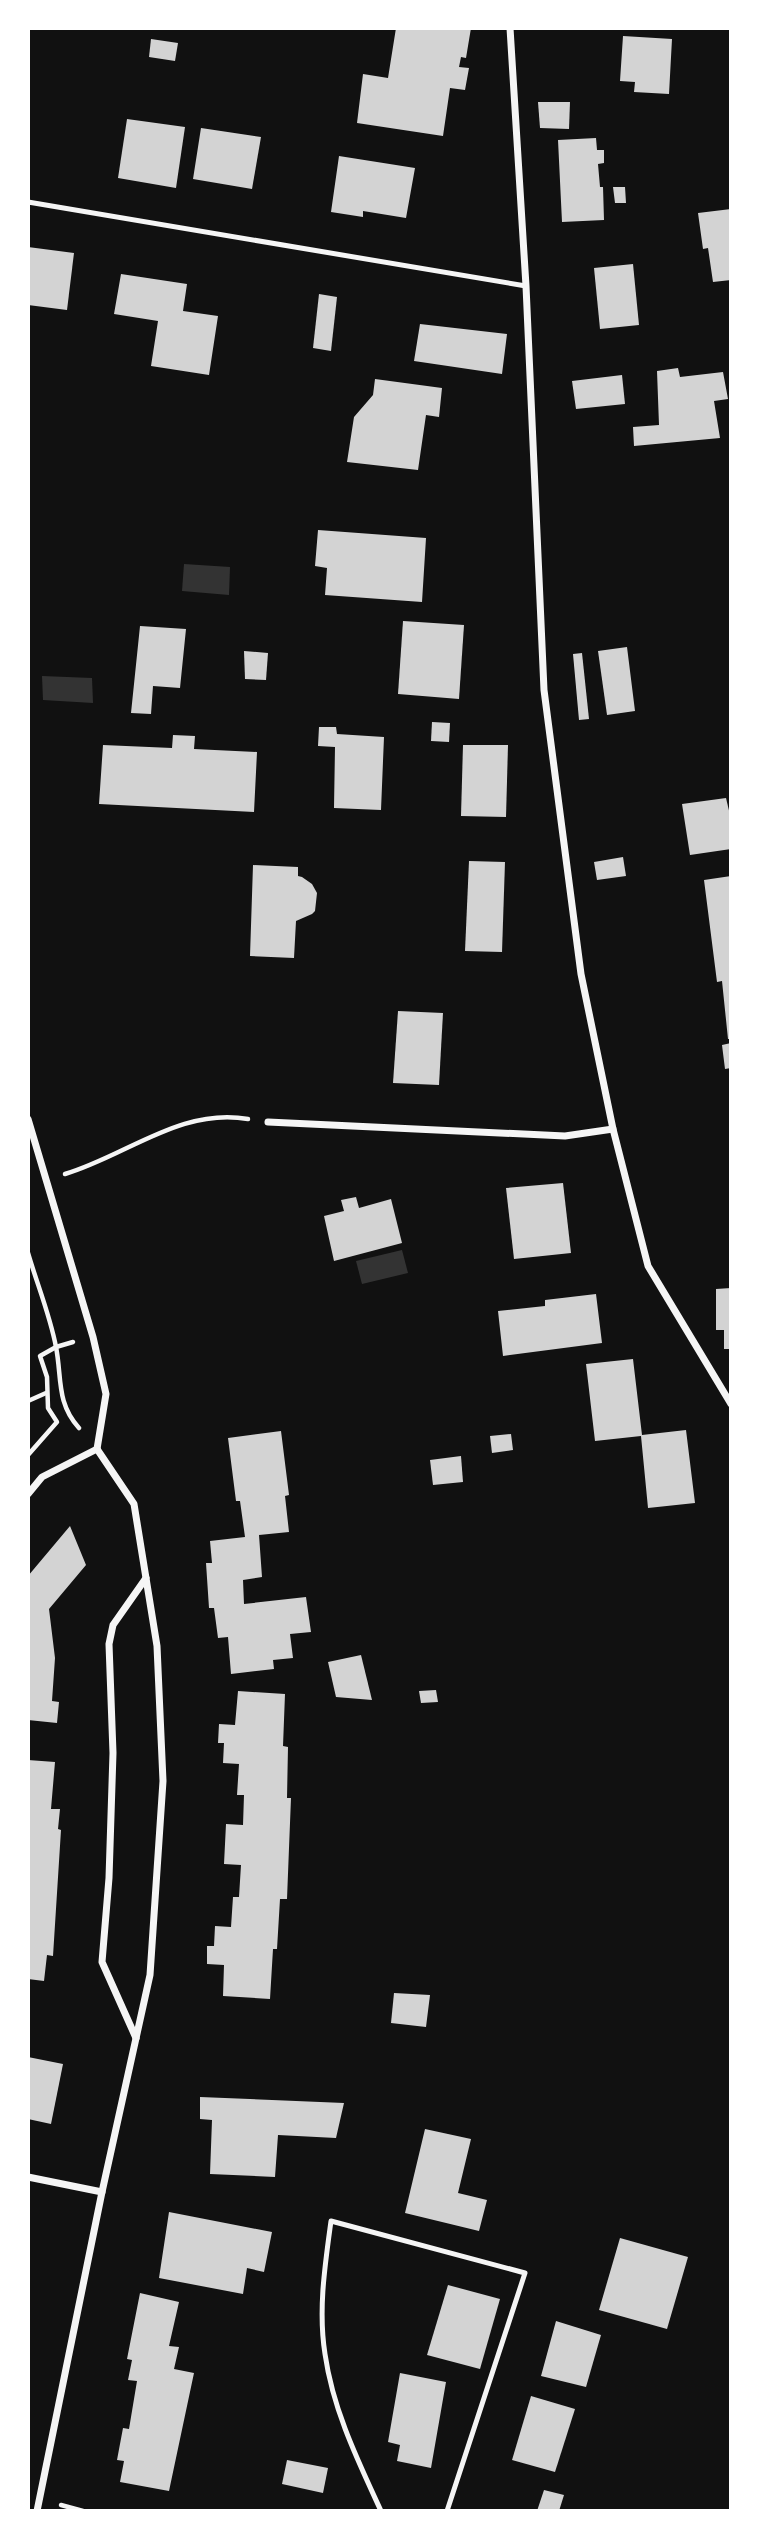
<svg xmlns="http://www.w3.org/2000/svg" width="759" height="2539" font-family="'Source Serif 4',serif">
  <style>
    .water { fill: #333 }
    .building { fill: #d3d3d3 }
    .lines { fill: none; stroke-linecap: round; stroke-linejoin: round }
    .path { stroke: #f5f5f5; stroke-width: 4.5 }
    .service { stroke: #f5f5f5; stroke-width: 5 }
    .minor { stroke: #f5f5f5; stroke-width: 7 }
  </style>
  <rect width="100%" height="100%" fill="#111"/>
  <g class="water">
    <path d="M184,564L230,567L229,595L182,591Z"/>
    <path d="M42,676L92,678L93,703L43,700Z"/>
    <path d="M402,1250L408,1273L362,1284L356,1261Z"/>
  </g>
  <g class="building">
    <path d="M396,28H471L466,58L461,57L459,67L469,68L465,90L450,88L443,136L357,123L363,74L388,78Z"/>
    <path d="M623,36L672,39L669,94L634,92L635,82L620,81Z"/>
    <path d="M151,39L178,43L175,61L149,57Z"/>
    <path d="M538,102H570L569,129L540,128Z"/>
    <path d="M127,119L185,127L176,188L118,178Z"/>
    <path d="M201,128L261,137L252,189L193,179Z"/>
    <path d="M596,138L597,150H604V163L598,164L600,187H603L604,220L562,222L558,140Z"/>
    <path d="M339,156L415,168L406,218L363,211V217L331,212Z"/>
    <path d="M613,187H625L626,203H615Z"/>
    <path d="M731,209V280L713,282L708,248L703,249L698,213Z"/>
    <path d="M28,247L74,253L67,310L28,305Z"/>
    <path d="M633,264L639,325L600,329L594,268Z"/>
    <path d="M121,274L187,284L183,311L218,316L209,375L151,366L158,321L114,314Z"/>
    <path d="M319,294L337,297L331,351L313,348Z"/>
    <path d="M420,324L507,334L502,374L414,361Z"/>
    <path d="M678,368L680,377L723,372L728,399L714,401L720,438L634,446L633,427L659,425L657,371Z"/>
    <path d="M622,375L625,404L576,409L572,381Z"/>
    <path d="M375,379L442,388L439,417L426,415L418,470L347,462L354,417L373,395Z"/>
    <path d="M318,530L426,538L422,602L325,595L327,568L315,566Z"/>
    <path d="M403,621L464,625L459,699L398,694Z"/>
    <path d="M140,626L186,629L180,688L153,686L151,714L131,713Z"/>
    <path d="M627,647L635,711L607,715L598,651Z"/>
    <path d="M244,651L268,653L266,680L245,679Z"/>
    <path d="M582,653L589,719L579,720L573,654Z"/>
    <path d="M432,722L450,723L449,742L431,741Z"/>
    <path d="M319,727H336L337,734L384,737L381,810L334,808L335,747L318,746Z"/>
    <path d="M173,735L195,736L194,749L257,752L254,812L99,804L103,745L172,748Z"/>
    <path d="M463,745H508L506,817L461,816Z"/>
    <path d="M726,798L731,819V849L690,855L682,804Z"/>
    <path d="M623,857L626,876L597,880L594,862Z"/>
    <path d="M469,861L505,862L502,952L465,951Z"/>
    <path d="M253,865L298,867V876L302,877L312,884L317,893L315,911L312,914L296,921L294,958L250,956Z"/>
    <path d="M731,876V1039H728L722,981L717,982L704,880Z"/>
    <path d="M398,1011L443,1013L439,1085L393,1083Z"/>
    <path d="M731,1043V1068L725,1069L722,1045Z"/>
    <path d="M563,1183L571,1253L514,1259L506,1188Z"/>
    <path d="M356,1197L359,1208L391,1199L402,1243L334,1261L324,1216L344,1211L341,1200Z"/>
    <path d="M731,1288V1349H724V1330H716V1289Z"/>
    <path d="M596,1294L602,1343L503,1356L498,1311L545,1306V1300Z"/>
    <path d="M633,1359L642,1435L686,1430L695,1503L648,1508L641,1436L595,1441L586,1364Z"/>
    <path d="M281,1431L289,1495L285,1496L289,1532L259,1535L262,1577L243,1580L244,1604L306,1597L311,1632L290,1634L293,1658L273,1660L274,1669L231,1674L228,1637L218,1638L214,1608H209L206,1563H212L210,1541L245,1537L240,1501H236L228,1438Z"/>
    <path d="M511,1434L513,1450L492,1453L490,1436Z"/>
    <path d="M461,1456L463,1482L433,1485L430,1460Z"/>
    <path d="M70,1526L86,1565L49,1609L55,1658L52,1701L59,1702L57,1723L28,1720V1576Z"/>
    <path d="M361,1655L372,1700L336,1697L328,1662Z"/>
    <path d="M436,1690L438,1702L421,1703L419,1691Z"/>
    <path d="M238,1691L285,1694L283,1746L288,1747L287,1798H291L289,1848L287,1899H280L277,1949H273L270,1999L223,1996L224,1965L207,1964V1946H214L215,1926L231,1927L233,1897H239L241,1865L224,1864L226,1824L243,1825L244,1795H237L239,1764L223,1763L224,1743H218L219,1724L235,1725Z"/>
    <path d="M28,1760L55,1762L51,1809H60L58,1829L61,1830L53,1956L47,1955L44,1981L28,1979Z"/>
    <path d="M394,1993L430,1995L426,2027L391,2023Z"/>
    <path d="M28,2057L63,2064L51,2124L28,2119Z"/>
    <path d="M200,2097L344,2103L336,2138L278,2135L275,2177L210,2174L212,2120L200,2119Z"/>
    <path d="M425,2129L471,2139L458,2193L487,2200L479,2231L405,2213Z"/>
    <path d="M169,2212L272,2232L264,2272L247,2268L243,2294L159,2278Z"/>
    <path d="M620,2238L688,2257L667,2329L599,2310Z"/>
    <path d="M448,2285L500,2299L480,2369L427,2355Z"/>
    <path d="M140,2293L179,2302L169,2346L179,2347L174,2369L194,2373L169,2491L120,2482L124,2461L117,2460L123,2428L129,2429L137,2381L128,2380L132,2360L127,2359Z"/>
    <path d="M556,2321L601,2335L586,2387L541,2376Z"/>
    <path d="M400,2373L446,2382L431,2468L397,2461L400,2445L388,2442Z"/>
    <path d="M531,2396L575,2409L555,2472L512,2460Z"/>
    <path d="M287,2460L328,2468L323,2493L282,2484Z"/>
    <path d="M544,2490L564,2495L559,2511H537Z"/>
  </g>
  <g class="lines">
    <g class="path">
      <path d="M65,1174C126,1156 181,1107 248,1119"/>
      <path d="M28,1253C37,1284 50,1315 56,1347C62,1377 56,1403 79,1428"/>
      <path d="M28,1401L46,1393"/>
      <path d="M28,1455L57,1422L48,1408L47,1377L40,1356L56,1347L73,1342"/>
      <path d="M61,2505L83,2511"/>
    </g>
    <g class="service">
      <path d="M28,202L526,286"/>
      <path d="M381,2511C358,2461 333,2410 325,2354C318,2310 325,2265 331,2221L525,2273L447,2511"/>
    </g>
    <g class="minor">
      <path d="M510,28L526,286L544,690L581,974L613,1129L648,1266L731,1404"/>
      <path d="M28,1119L93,1337L106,1394L97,1449"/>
      <path d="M268,1122L565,1136L613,1129"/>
      <path d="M28,1494L42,1477L97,1449"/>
      <path d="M136,2038L102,1962L109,1878L113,1753L109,1644L113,1625L146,1578"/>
      <path d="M28,2177L102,2192"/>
      <path d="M37,2511L102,2192L150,1975L163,1781L157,1646L134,1504L97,1449"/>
    </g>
  </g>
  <rect width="759" height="2539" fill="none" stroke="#ffffff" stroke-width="60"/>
</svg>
